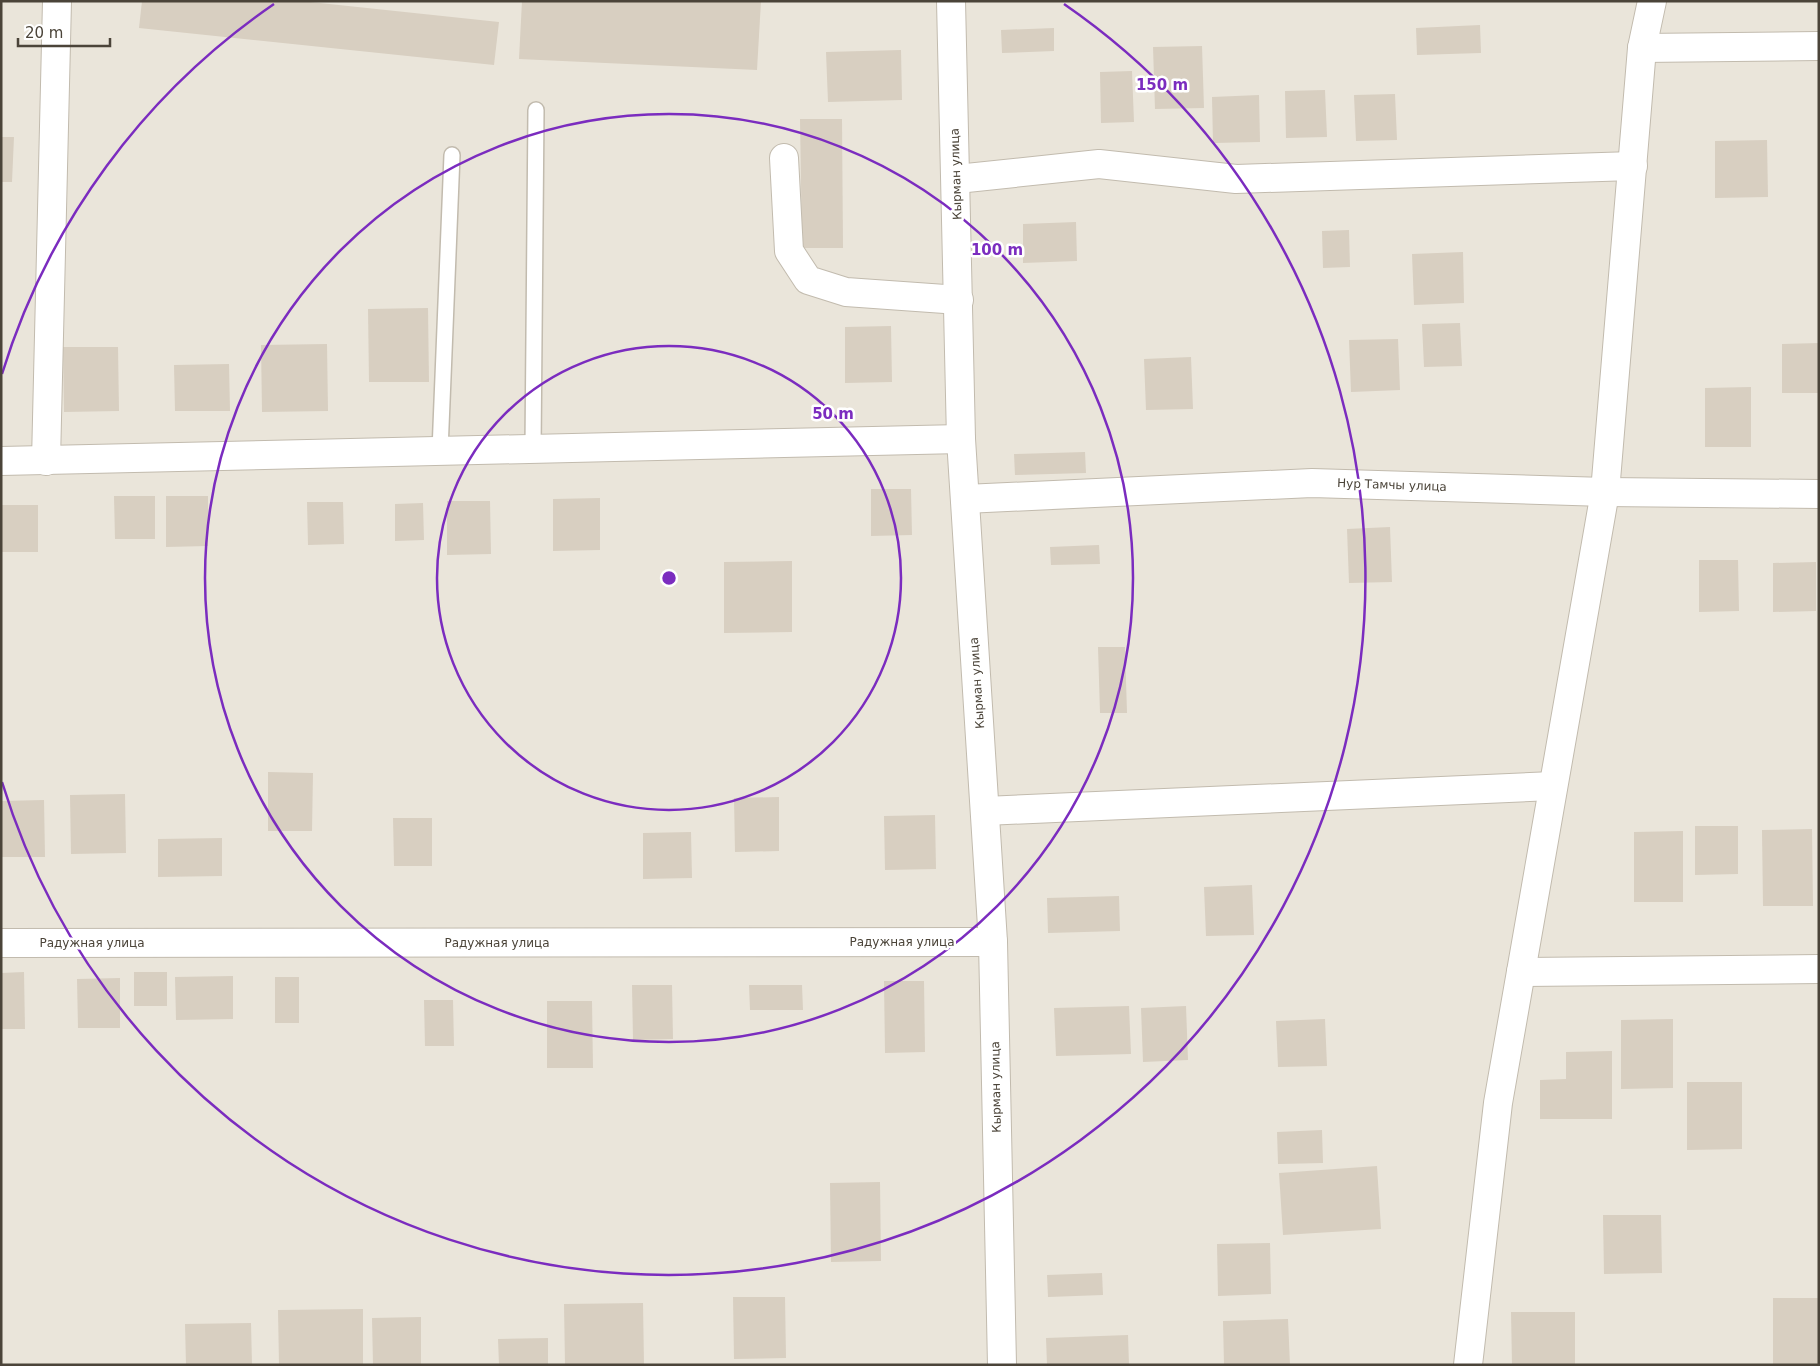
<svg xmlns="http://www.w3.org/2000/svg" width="1820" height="1366" font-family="'DejaVu Sans',sans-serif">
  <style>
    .residential { fill: #eae5da }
    .building { fill: #d8cfc1 }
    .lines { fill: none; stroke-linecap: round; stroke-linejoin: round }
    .service-casing { stroke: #c2bbae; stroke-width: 18 }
    .minor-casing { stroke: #c2bbae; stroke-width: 30 }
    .service { stroke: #fff; stroke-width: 15 }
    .minor { stroke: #fff; stroke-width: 28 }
    .ring { fill: none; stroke: #7b2cbf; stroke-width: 2.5 }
    .labels { text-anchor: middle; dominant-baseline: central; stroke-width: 5; stroke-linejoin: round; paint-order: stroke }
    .street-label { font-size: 12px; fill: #4b4439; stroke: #fff }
    .centre { fill: #7b2cbf; stroke: #fff; stroke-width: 2.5 }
    .ring-label { font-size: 15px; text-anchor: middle; font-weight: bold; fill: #7b2cbf; stroke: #fff; stroke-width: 5; stroke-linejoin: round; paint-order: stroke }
  </style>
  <rect width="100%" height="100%" fill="#f6f3ec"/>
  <rect class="residential" x="1" y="1" width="1818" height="1364"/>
  <g class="building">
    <path d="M142,1H301L499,22L494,65L139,28Z"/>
    <path d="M522,1H761L757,70L519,59Z"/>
    <path d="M1480,25L1481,53L1417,55L1416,28Z"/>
    <path d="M1054,28V51L1002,53L1001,30Z"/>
    <path d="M1202,46L1204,108L1155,109L1153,47Z"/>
    <path d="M901,50L902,100L828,102L826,52Z"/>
    <path d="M1132,71L1134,122L1101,123L1100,72Z"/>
    <path d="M1325,90L1327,137L1286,138L1285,91Z"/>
    <path d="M1395,94L1397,140L1356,141L1354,95Z"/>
    <path d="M1259,95L1260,142L1213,143L1212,97Z"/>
    <path d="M800,119H842L843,248H802Z"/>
    <path d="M1,137H14L12,182H1Z"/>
    <path d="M1767,140L1768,197L1715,198V141Z"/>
    <path d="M1076,222L1077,261L1023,263V224Z"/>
    <path d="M1349,230L1350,267L1323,268L1322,231Z"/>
    <path d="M1463,252L1464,303L1414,305L1412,254Z"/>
    <path d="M428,308L429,382H369L368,309Z"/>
    <path d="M1460,323L1462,366L1424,367L1422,324Z"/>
    <path d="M891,326L892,382L845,383V327Z"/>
    <path d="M1398,339L1400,390L1351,392L1349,340Z"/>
    <path d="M1819,343V393H1782V344Z"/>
    <path d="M327,344L328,411L262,412L261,345Z"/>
    <path d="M63,347H118L119,411L64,412Z"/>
    <path d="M1191,357L1193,409L1146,410L1144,359Z"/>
    <path d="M229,364L230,411H175L174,365Z"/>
    <path d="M1751,387V447H1705V388Z"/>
    <path d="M1085,452L1086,473L1015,475L1014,454Z"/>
    <path d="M871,489H911L912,535L871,536Z"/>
    <path d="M114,496H155V539H115Z"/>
    <path d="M166,496H208V546L166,547Z"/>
    <path d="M600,498V550L553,551V499Z"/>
    <path d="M447,501H490L491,554L447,555Z"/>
    <path d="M307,502H343L344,544L308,545Z"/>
    <path d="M423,503L424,540L395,541V504Z"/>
    <rect x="1" y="505" width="37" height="47"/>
    <path d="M1390,527L1392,582L1349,583L1347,529Z"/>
    <path d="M1099,545L1100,564L1051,565L1050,547Z"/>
    <path d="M1699,560H1738L1739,611L1699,612Z"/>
    <path d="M792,561V632L724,633V562Z"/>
    <path d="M1816,562V611L1773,612V563Z"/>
    <path d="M1098,647H1125L1127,713H1100Z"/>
    <path d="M268,772L313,773L312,831H268Z"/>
    <path d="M125,794L126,853L71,854L70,795Z"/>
    <path d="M779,797V851L735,852L734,798Z"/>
    <path d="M44,800L45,857H1V801Z"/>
    <path d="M935,815L936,869L885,870L884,816Z"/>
    <path d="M393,818H432V866H394Z"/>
    <path d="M1695,826H1738V874L1695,875Z"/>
    <path d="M1812,829L1813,906H1763L1762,830Z"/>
    <path d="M1683,831V902H1634V832Z"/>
    <path d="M691,832L692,878L643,879V833Z"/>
    <path d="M222,838V876L158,877V839Z"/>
    <path d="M1252,885L1254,935L1206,936L1204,887Z"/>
    <path d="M1119,896L1120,931L1048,933L1047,898Z"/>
    <path d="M24,972L25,1029H1V973Z"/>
    <rect x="134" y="972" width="33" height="34"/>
    <path d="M233,976V1019L176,1020L175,977Z"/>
    <rect x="275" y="977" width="24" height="46"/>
    <path d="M120,978V1028H78L77,979Z"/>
    <path d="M884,981H924L925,1052L885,1053Z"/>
    <path d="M632,985H672L673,1039L633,1040Z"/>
    <path d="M749,985H802L803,1010H750Z"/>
    <path d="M424,1000H453L454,1046H425Z"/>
    <path d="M547,1001H592L593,1068H547Z"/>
    <path d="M1129,1006L1131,1054L1056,1056L1054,1008Z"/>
    <path d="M1186,1006L1188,1060L1143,1062L1141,1008Z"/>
    <path d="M1325,1019L1327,1066L1278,1067L1276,1021Z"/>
    <path d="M1673,1019V1088L1621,1089V1020Z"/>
    <path d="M1612,1051V1119H1540V1080L1566,1079V1052Z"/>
    <path d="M1687,1082H1742V1149L1687,1150Z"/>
    <path d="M1322,1130L1323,1163L1278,1164L1277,1132Z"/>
    <path d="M1377,1166L1381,1229L1283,1235L1279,1173Z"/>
    <path d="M880,1182L881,1261L831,1262L830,1183Z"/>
    <path d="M1603,1215H1661L1662,1273L1604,1274Z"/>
    <path d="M1270,1243L1271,1294L1218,1296L1217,1244Z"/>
    <path d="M1102,1273L1103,1295L1048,1297L1047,1275Z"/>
    <path d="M733,1297H785L786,1358L734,1359Z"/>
    <rect x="1773" y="1298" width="46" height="67"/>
    <path d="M643,1303L644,1365H565L564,1304Z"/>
    <path d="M363,1309V1365H279L278,1310Z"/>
    <path d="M1511,1312H1575V1365H1512Z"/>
    <path d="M421,1317V1365H373L372,1318Z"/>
    <path d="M1288,1319L1290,1365H1224L1223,1321Z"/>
    <path d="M251,1323L252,1365H186L185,1324Z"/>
    <path d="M1128,1335L1129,1365H1047L1046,1338Z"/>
    <path d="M548,1338V1365H499L498,1339Z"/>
  </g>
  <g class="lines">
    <g class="service-casing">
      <g id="service">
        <path d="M533,449L536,110"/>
        <path d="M440,451L452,155"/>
      </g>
    </g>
    <g class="minor-casing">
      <g id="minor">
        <path d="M951,1L961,439L993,942L1002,1365"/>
        <path d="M1642,48L1819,46"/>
        <path d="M784,158L789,251L808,280L846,292L959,300"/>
        <path d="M957,179L1099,164L1236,179L1633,166"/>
        <path d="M1,461L961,439"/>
        <path d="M46,461L57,1"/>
        <path d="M965,499L1312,483L1605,492L1819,494"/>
        <path d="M985,811L1553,786"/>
        <path d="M1,943L993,942"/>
        <path d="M1521,972L1819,969"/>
        <path d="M1468,1365L1498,1103L1605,492L1642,48L1652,1"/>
      </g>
    </g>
    <use href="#service" class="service"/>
    <use href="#minor" class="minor"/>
  </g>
  <g class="ring">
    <circle cx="669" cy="578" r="232"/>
    <circle cx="669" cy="578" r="464"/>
    <path d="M2 374A697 697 0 0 1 274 4M1064 4A697 697 0 1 1 2 782"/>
  </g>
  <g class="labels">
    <g class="street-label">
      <text transform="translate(956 174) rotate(-92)">Кырман улица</text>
      <text transform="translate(1392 485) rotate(2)">Нур Тамчы улица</text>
      <text transform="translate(977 683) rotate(-94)">Кырман улица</text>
      <text x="902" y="942">Радужная улица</text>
      <text x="92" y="943">Радужная улица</text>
      <text x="497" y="943">Радужная улица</text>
      <text transform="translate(996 1087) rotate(-91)">Кырман улица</text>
    </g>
  </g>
  <circle cx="669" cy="578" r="8" class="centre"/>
  <g class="ring-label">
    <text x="1162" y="90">150 m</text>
    <text x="997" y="255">100 m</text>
    <text x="833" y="419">50 m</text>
  </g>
  <rect width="1820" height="1366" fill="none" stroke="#4b4439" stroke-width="5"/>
  <path d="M18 38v8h92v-8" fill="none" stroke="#4b4439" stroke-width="2.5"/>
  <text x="25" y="38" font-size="15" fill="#4b4439" stroke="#ffffff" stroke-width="4" paint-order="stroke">20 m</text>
</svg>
